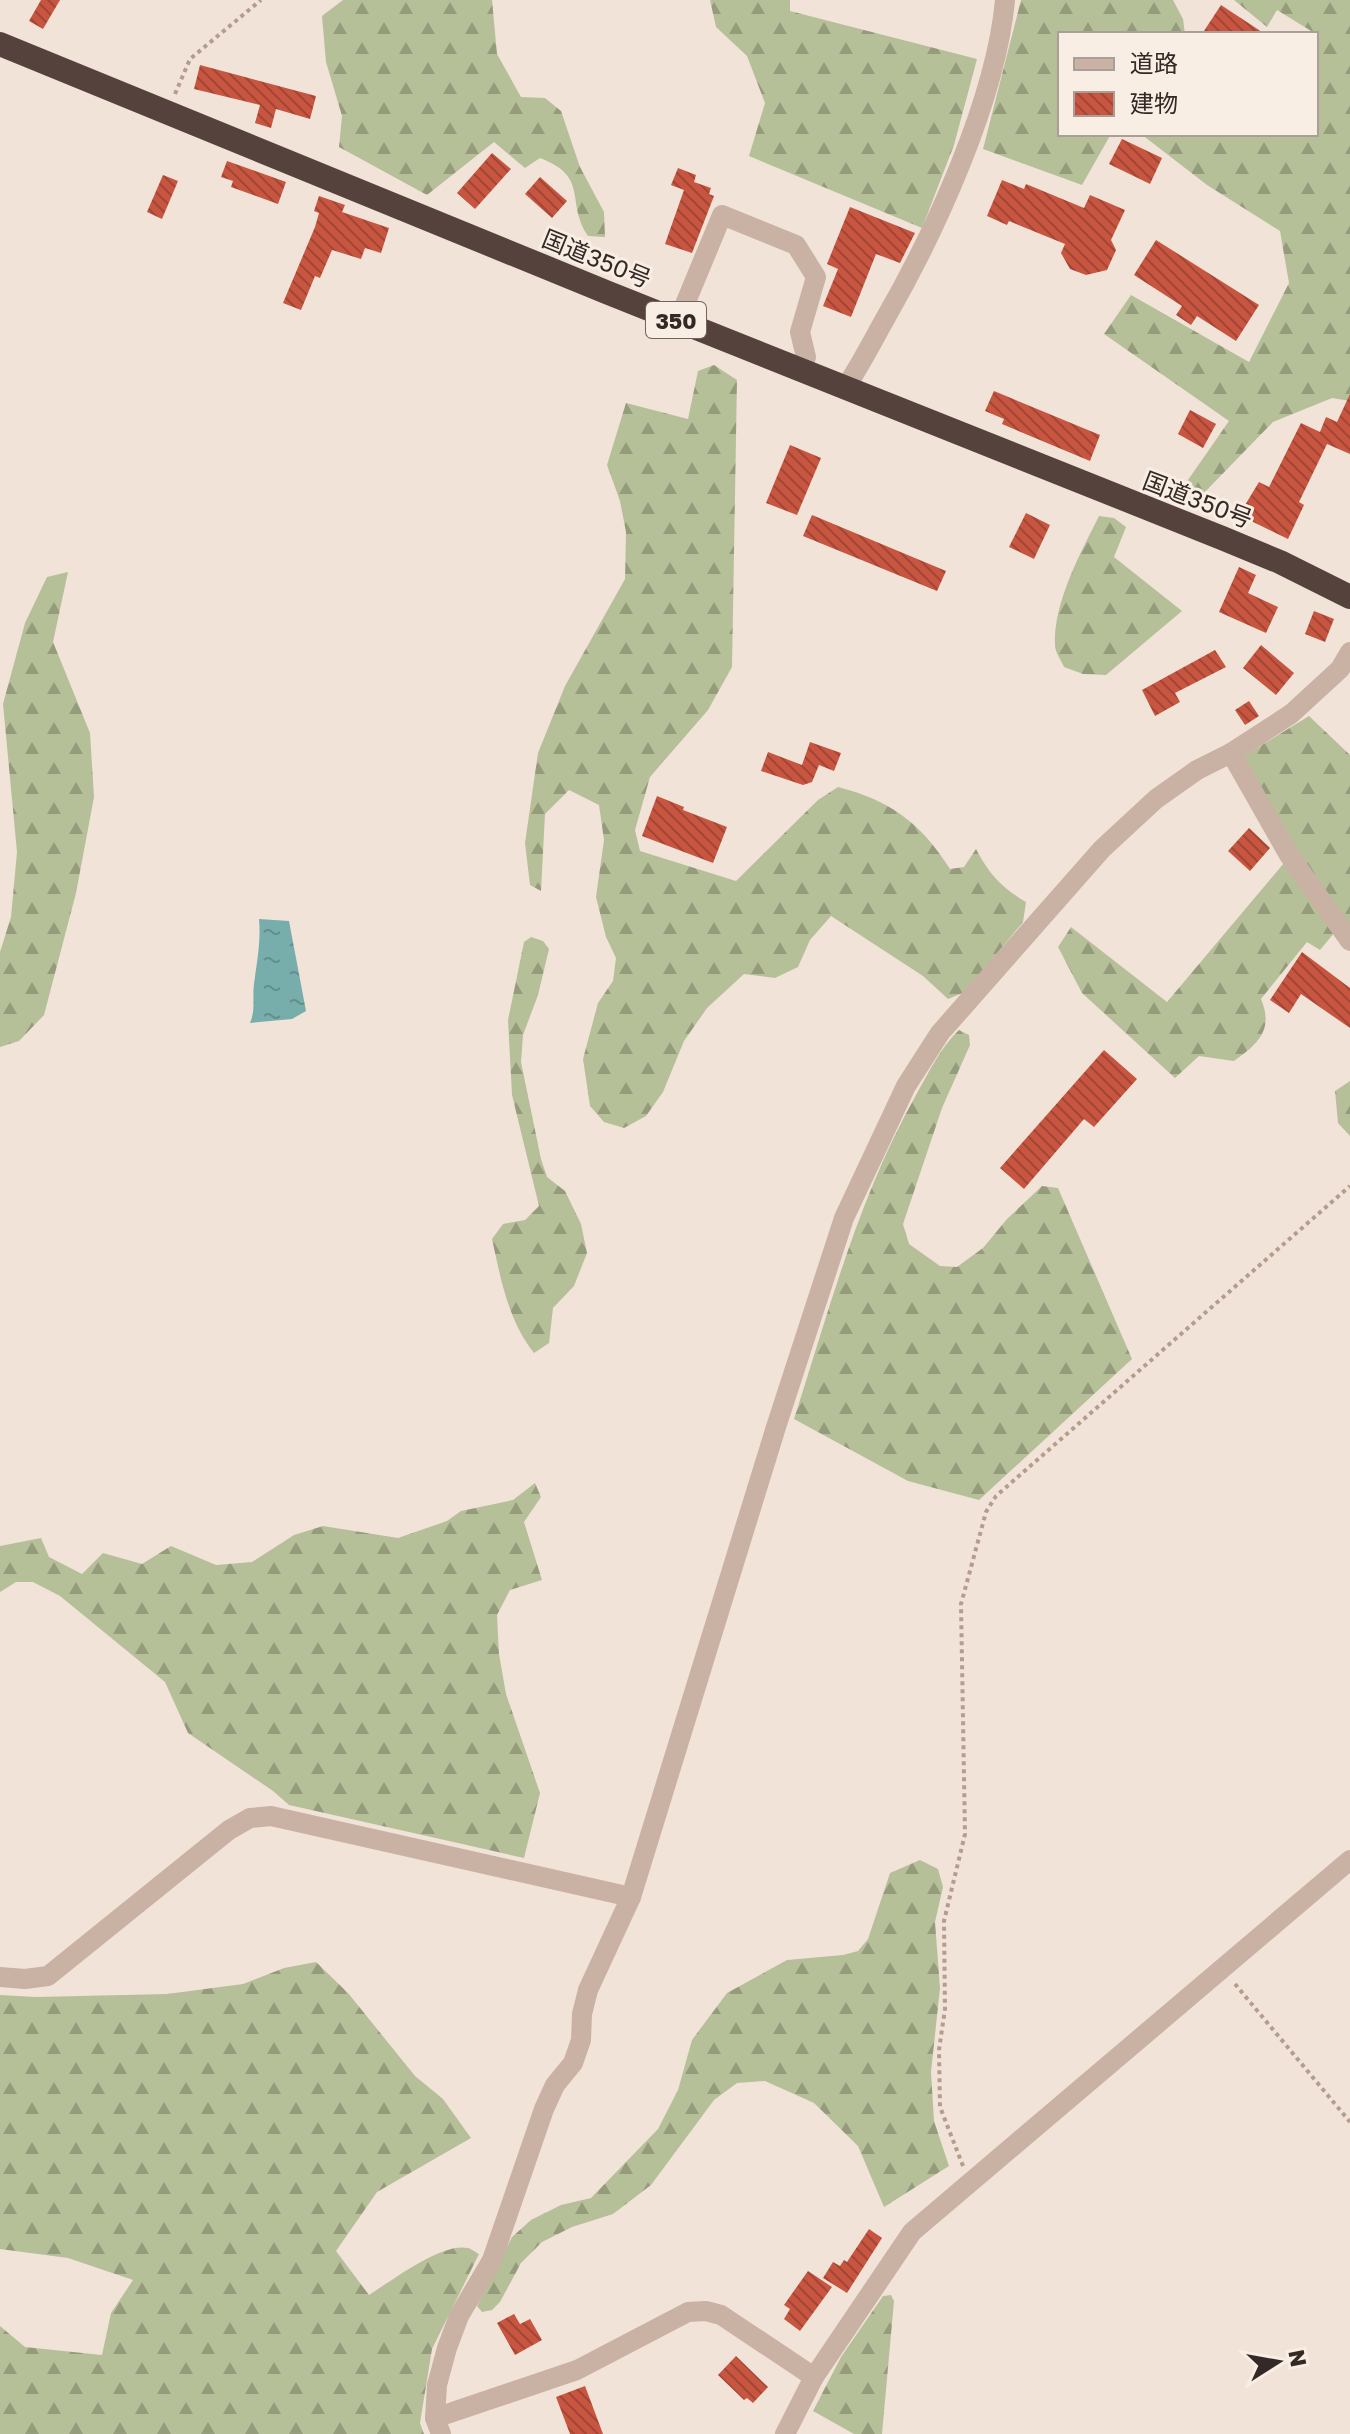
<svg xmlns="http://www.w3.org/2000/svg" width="1350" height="2434" font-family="'Golos Text','Noto Sans JP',sans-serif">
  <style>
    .forest { fill: url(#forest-firs) }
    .water { fill: url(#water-ripples) }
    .building { fill: url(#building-back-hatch) }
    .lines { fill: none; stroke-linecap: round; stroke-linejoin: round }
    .path { stroke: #b59c8e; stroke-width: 4; stroke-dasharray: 4 4; stroke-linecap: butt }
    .minor { stroke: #c9b2a4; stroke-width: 20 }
    .highway { stroke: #55423d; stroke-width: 24 }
    .labels { text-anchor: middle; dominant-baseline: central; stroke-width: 6; stroke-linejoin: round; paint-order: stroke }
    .shield { fill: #f9eee4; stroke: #6f645f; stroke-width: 2 }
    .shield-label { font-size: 22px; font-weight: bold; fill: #342926 }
    .street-label { font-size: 24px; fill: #342926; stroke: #f9eee4 }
  </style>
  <defs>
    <pattern id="forest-firs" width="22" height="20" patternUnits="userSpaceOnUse" patternTransform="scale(2)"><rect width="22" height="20" fill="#b6c098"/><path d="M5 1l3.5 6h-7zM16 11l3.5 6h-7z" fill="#959c7c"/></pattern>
    <pattern id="water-ripples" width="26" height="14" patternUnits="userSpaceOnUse" patternTransform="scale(2)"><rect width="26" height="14" fill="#77aeac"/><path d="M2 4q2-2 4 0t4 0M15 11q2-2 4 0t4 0" fill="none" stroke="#628e8c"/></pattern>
    <pattern id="building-back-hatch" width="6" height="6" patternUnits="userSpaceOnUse" patternTransform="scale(2)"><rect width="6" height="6" fill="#c75540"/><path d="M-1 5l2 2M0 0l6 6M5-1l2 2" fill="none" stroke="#a24635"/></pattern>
  </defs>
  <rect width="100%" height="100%" fill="#f1e3d8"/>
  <g class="forest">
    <path d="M343,0H492L497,54L521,97L545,98L561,111L580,167L604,212L605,237L588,236C565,202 590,177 540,158L525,168L494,142L427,195L339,147L342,116L326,62L322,16Z"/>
    <path d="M710,0H790V11L977,59L954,145L922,228L749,156L765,103L747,56L716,27Z"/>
    <path d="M1021,0H1173L1183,19L1185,34H1060V134H1111L1082,185L983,149Z"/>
    <path d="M1234,0H1350V401L1332,398L1273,422L1200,497L1181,490L1229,421L1104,334L1131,295L1249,362L1289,283L1280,231L1207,185L1141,134H1316V34L1277,10L1267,27Z"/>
    <path d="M714,365L737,380L732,667L708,710L650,777L635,830L640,851L736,881L818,800L838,787C891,801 920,822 950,869L964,867L976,849C990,875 1001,887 1026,902L1023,922L965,992L948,999L923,976L831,916L810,940L798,967L775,978L744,974L707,1008L684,1041L663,1092L646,1116L624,1128L604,1122L590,1106L583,1059L598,1003L613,981L616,958L606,937L596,897L604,840L599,805L569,790L545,814L541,891L530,885L525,843L538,753L565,686L625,579L626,532L620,501L607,465L626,403L688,419L698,371Z"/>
    <path d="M1099,516L1114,518L1126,527L1114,557L1182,611L1106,675L1083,674L1064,667C1061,660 1055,652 1055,645C1053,603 1081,552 1099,516Z"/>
    <path d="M68,572L53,642L90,733L94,797L76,893L44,1015L19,1041L0,1047V952L11,917L17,852L3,704L25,623L47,577Z"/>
    <path d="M1309,716L1350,755V928L1286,834L1244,756Z"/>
    <path d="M1284,863L1335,932L1320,950L1307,942L1261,999C1274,1030 1258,1044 1234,1061L1199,1056L1175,1078L1082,993L1058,947L1071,927L1167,1002Z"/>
    <path d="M531,937L543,941L549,949L538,995L523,1035L521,1062L541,1159L547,1177L565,1191L581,1224L587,1253L574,1286L553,1308L549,1343L534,1353C508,1320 501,1280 492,1239L503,1224L525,1220L539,1206L512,1095L508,1020L524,942Z"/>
    <path d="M959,1030L969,1035L970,1045L942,1108L903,1224L909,1244L940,1266L957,1267L983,1248L1007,1219L1042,1186L1058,1188L1132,1359L979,1500L908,1481L794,1419C829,1310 859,1196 916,1095C929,1072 940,1048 959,1030Z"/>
    <path d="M1350,1081V1136L1338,1123L1335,1091Z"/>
    <path d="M535,1483L541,1497L524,1522L542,1580L510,1590L497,1615L499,1654L506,1694L540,1793L524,1858L289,1805L273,1791L188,1733L165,1682L60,1596L33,1582H16L0,1592V1546L41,1538L49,1557L82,1574L103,1553L142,1564L171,1546L216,1565L252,1562L294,1535L323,1526L398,1538L447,1521L461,1511L513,1500Z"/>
    <path d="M920,1860L938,1869L943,1887L935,1922L940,1988L931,2072L934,2121L949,2166L884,2207L858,2146L814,2103L765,2081L737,2083L714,2100L651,2185L613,2214L572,2227L542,2242L521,2263L500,2302L492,2310L482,2312L477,2306L512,2237L531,2220L561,2205L591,2198L658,2129L678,2090L692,2040L727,1993L787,1960L843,1955L858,1951L868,1939L890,1873Z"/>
    <path d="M316,1962L348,1993L415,2076L443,2099L471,2138L377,2192L336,2251L369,2295C391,2281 442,2242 468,2248C470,2248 477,2253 479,2254L432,2349L420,2423L424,2434H0V2326L25,2347L102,2355L111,2313L133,2280L68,2258L0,2249V1995L36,1997L167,1994L243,1984L284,1968Z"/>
    <path d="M891,2295L894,2301L882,2434H854L813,2411L841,2357L883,2296Z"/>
  </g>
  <path class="water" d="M259,919L289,921L306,1011L292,1019L250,1023C256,1009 252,998 254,984C257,961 261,942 259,919Z"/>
  <g class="building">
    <path d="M41,0H60L43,29L29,21Z"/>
    <path d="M1221,5L1265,34H1202Z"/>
    <path d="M200,65L316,96L310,119L276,109L271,128L255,123L260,105L194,89Z"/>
    <path d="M1122,139L1162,158L1150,184L1109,164Z"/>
    <path d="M492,153L511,169L475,209L457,193Z"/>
    <path d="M227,161L286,182L278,204L231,187L233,181L221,177Z"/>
    <path d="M678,168L696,175L694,182L711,188L709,194L714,196L692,253L665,244L684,190L671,185Z"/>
    <path d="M163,175L178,181L162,219L147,212Z"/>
    <path d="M540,177L567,201L552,218L525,194Z"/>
    <path d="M1002,180L1024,189L1026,184L1084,208L1090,195L1125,210L1111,240L1116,250L1107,270L1086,275L1070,269L1061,253L1065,244L1009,221L1007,225L987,216Z"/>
    <path d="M319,196L345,205L342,212L389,228L381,253L365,248L361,259L332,250L320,278L315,276L301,310L283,303L315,227L319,213L314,211Z"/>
    <path d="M850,207L915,233L900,263L876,254L851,317L823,306L838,269L827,264Z"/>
    <path d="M1156,240L1259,305L1236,341L1197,316L1191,325L1176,315L1182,306L1134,275Z"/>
    <path d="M994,391L1100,435L1090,461L1002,424L1004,419L985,411Z"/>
    <path d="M1350,394V454L1327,444L1299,502L1304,505L1288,539L1239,515L1259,482L1269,487L1301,423L1320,432L1326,417L1337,422Z"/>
    <path d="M1190,410L1216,424L1203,448L1178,434Z"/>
    <path d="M790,445L821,458L797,515L766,503Z"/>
    <path d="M1026,513L1050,525L1034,559L1009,547Z"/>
    <path d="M812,515L946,571L937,591L803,536Z"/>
    <path d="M1239,567L1256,575L1248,593L1278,607L1266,633L1219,612Z"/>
    <path d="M1314,611L1334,619L1325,642L1305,634Z"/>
    <path d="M1261,645L1294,673L1276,695L1243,668Z"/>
    <path d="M1215,650L1226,667L1175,693L1180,702L1155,716L1142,690Z"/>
    <path d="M1249,701L1259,716L1245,725L1235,710Z"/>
    <path d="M810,742L841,753L834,771L819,765L812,782L803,785L761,771L768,752L802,765Z"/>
    <path d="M657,796L684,807L683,810L727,827L713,863L642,836Z"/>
    <path d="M1249,828L1270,848L1250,871L1228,851Z"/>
    <path d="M1302,952L1350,988V1028L1301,994L1289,1013L1270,1000Z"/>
    <path d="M1104,1050L1137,1079L1094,1127L1084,1119L1024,1189L1000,1168Z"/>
    <path d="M869,2229L882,2238L847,2293L823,2278L833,2262L840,2266L844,2260L847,2262Z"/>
    <path d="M808,2271L832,2287L800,2331L784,2319L790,2309L784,2305Z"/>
    <path d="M514,2314L520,2324L530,2319L542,2340L515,2355L497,2323Z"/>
    <path d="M736,2356L768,2387L753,2403L747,2398L744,2400L718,2375Z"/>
    <path d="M585,2386L603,2434H570L556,2397Z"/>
  </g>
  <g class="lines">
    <g class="path">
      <path d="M175,94L190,59L261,0"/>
      <path d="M1235,1984L1350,2122"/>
      <path d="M963,2166L940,2107L939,2050L945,2009L944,1921L965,1834L961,1604L986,1512L996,1496L1350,1186"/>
    </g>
    <g class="minor">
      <path d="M678,321L722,215L796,245L816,277L800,332L806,357L801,370"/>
      <path d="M845,388C860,366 872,342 885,319C935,232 996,100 1005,0"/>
      <path d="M1231,753L1289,855L1350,941"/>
      <path d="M0,1977L25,1979L48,1976L229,1830L250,1818L271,1816L631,1897"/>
      <path d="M435,2418L577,2370L688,2312L706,2311L721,2315L814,2377"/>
      <path d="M441,2434L435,2418L437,2385L447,2348L459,2316L492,2260L544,2109L555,2085L573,2063L581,2040L582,2014L588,1990L631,1897L776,1427L844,1218L906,1086L940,1033L1102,849L1156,799L1197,770L1231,753L1291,714L1340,669L1350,652"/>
      <path d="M785,2434L814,2377L912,2232L1350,1860"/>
    </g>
    <path class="highway" d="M0,44L606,292L1222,538L1280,562L1350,597"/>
  </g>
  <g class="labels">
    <rect class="shield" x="646" y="302" width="60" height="36" rx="6"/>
    <g class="shield-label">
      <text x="676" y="320">350</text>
    </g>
    <g class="street-label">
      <text transform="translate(597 258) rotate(22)">国道350号</text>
      <text transform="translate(1198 499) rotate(21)">国道350号</text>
    </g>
  </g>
  <rect x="1058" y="32" width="260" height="104" fill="#f9eee4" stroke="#aa9f98" stroke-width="2"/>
  <rect x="1074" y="58" width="40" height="12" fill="#c9b2a4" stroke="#aa9f98" stroke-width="2"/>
  <text x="1130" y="72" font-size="24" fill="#342926">道路</text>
  <rect x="1074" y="92" width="40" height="24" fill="url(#building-back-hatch)" stroke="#aa9f98" stroke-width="2"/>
  <text x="1130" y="112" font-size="24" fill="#342926">建物</text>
  <g transform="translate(1278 2362) rotate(79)" stroke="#f9eee4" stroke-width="6" paint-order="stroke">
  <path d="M0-6L14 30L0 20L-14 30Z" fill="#342926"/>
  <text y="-12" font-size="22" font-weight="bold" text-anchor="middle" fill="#342926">N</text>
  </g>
</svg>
